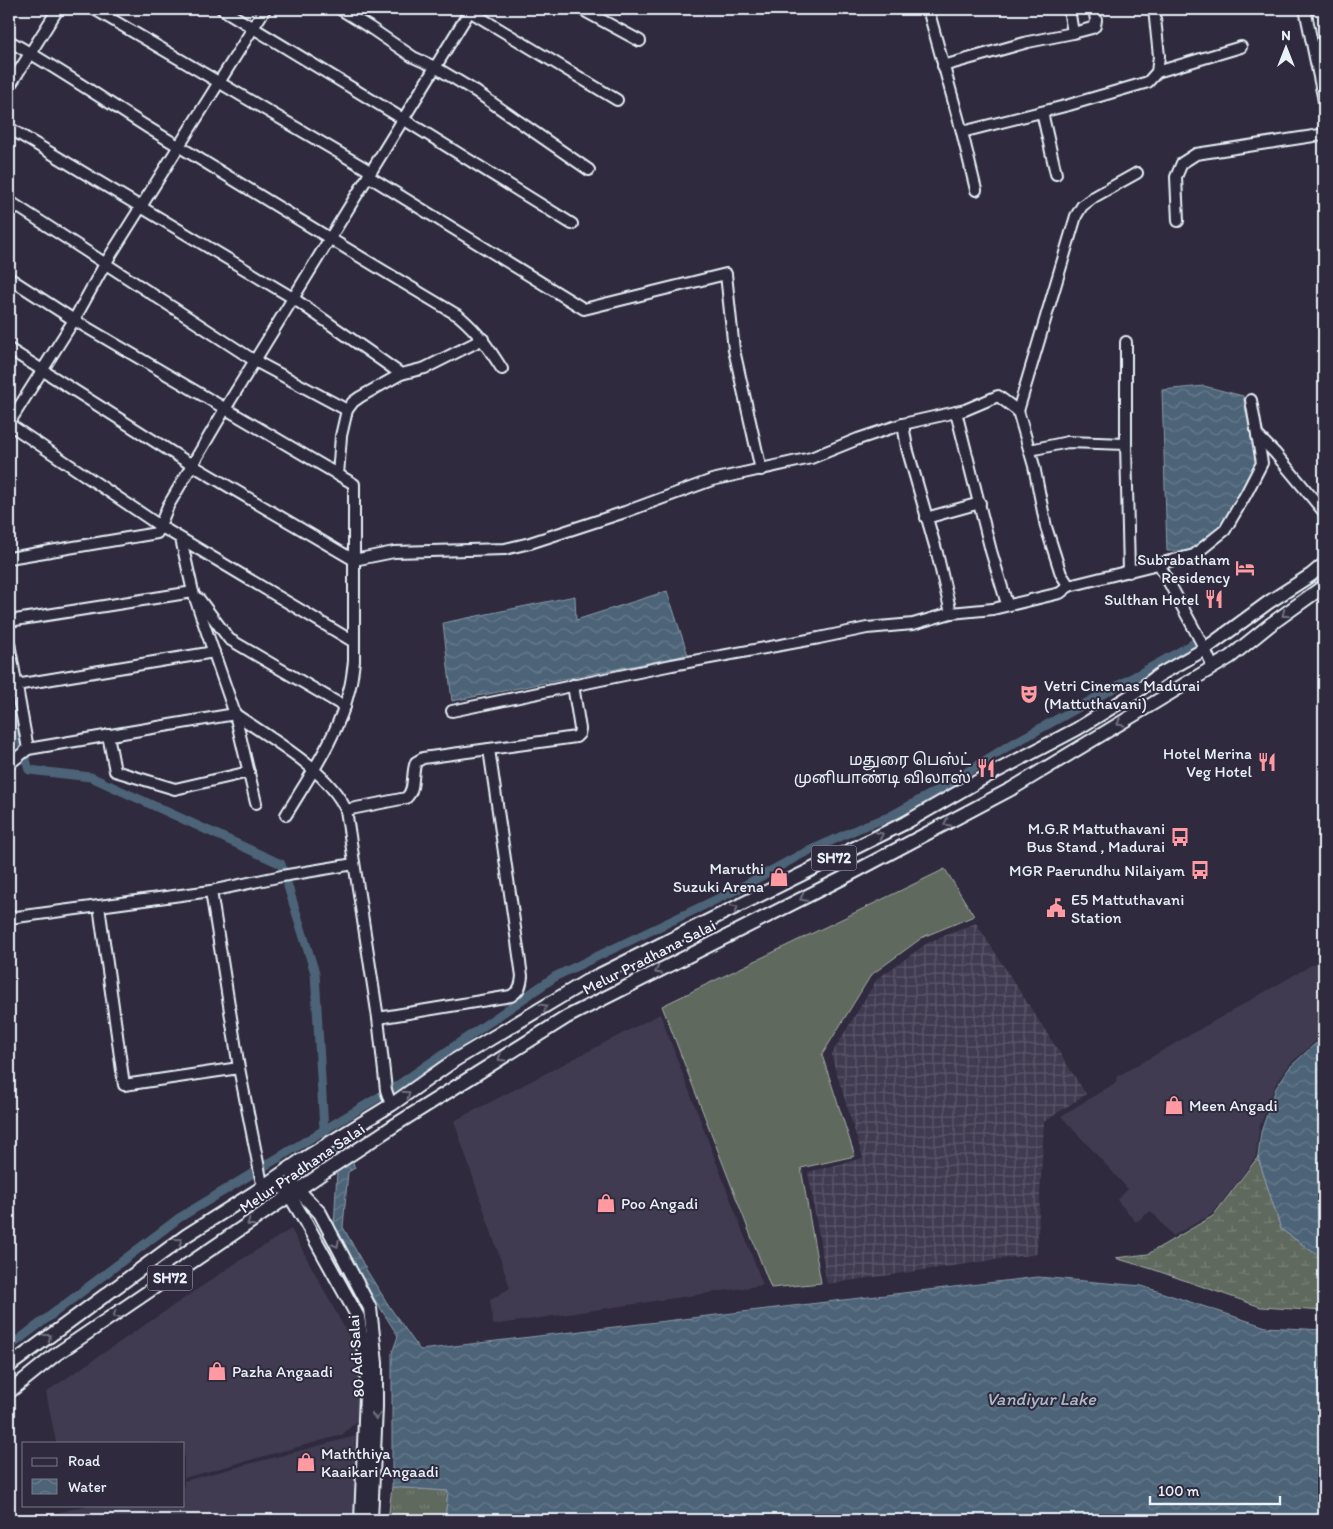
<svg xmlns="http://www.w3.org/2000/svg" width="1333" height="1529" font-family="Itim,'Noto Sans Tamil',sans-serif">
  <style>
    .built { fill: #403b51 }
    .industrial { fill: url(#industrial-grid) }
    .grass { fill: #60695d; stroke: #a4adaa }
    .wetland { fill: url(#wetland-marsh); stroke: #a4adaa }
    .park { fill: url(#park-tufts); stroke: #a4adaa }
    .water { fill: url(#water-waves); stroke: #8b9cab }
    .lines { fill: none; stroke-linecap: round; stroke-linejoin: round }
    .canal { stroke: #4d6478; stroke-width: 9 }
    .minor-casing { stroke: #e8f1f8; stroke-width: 14 }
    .major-casing { stroke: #e8f1f8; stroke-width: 16 }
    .minor { stroke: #2f2a3d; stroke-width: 10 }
    .major { stroke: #2f2a3d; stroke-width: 12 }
    .oneway { stroke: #70707e }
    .labels { text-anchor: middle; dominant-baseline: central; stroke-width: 4; stroke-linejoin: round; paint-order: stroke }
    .shield { fill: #2f2a3d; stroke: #b0b5c0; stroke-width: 1 }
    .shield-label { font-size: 15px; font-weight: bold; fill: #e8f1f8 }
    .poi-label { font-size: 16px; fill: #e8f1f8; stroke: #2f2a3d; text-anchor: end }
    .street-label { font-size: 16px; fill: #e8f1f8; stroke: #2f2a3d }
    .water-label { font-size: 18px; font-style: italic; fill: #aab9c5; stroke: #2f2a3d }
  </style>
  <defs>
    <pattern id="industrial-grid" width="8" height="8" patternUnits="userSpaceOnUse" patternTransform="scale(1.25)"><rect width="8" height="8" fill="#403b51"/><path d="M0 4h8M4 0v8" fill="none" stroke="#5c586b"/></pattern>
    <pattern id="wetland-marsh" width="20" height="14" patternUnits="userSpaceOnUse" patternTransform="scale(1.25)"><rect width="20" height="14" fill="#60695d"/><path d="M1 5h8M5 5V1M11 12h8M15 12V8" fill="none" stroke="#777f75"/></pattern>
    <pattern id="park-tufts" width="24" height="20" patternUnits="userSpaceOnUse" patternTransform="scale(1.25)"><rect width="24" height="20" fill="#60695d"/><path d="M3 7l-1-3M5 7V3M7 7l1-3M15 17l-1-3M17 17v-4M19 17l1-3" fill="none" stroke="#777f75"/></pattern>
    <pattern id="water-waves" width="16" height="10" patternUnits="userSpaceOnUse" patternTransform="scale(1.25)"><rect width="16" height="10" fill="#4d6478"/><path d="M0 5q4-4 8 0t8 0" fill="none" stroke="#677b8c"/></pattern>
  </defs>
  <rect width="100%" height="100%" fill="#2f2a3d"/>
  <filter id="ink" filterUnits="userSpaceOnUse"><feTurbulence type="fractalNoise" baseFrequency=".02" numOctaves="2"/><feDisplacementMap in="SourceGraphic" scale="10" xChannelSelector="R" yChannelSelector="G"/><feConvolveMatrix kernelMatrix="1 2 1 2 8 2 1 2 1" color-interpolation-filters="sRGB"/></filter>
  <g filter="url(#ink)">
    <g class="built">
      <path d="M1324,958V1038L1316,1041L1290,1064L1275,1086L1259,1129L1256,1156L1243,1175L1212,1214L1173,1236L1151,1211L1136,1222L1117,1200L1128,1189L1061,1116L1115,1083L1118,1076Z"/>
      <path d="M660,1014L763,1285L493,1325L490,1300L510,1288L454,1121Z"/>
      <path d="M291,1229L357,1351L358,1420L342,1435L184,1478V1443H56L46,1392L239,1261Z"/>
      <path d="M356,1436L353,1520H30L88,1505H184V1481Z"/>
    </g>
    <path class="industrial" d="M976,923L1086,1094L1044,1122L1037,1254L827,1284L808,1172L863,1158L831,1055L877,979L929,942Z"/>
    <path class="grass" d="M945,869L974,916L923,937L871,975L822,1055L855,1156L801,1168L821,1283L771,1288L662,1006Z"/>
    <path class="wetland" d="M1258,1157L1281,1229L1324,1260V1311L1261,1307L1152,1269L1115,1258L1148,1254L1213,1216Z"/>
    <path class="park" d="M392,1487L448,1491L445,1520H388Z"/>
    <g class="water">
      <path d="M1204,386L1243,396L1256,463L1220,529L1189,551H1167L1162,390Z"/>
      <path d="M667,591L688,655L452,701L443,623L575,596L576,620Z"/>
      <path d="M1324,1040V1260L1281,1229L1258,1157L1261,1132L1276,1088L1290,1067L1315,1044Z"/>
      <path d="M352,1161L355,1168L348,1172L343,1227L367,1271L391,1309L420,1350L1038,1277L1142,1286L1266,1327L1324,1330V1520H445L448,1491L392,1487V1353L398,1336L360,1276L334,1227L337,1171Z"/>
    </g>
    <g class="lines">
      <g class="canal">
        <path d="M9,714L13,716L29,770L91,777L281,864L315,973L324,1130L340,1168"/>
        <path d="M9,1347L179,1218L324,1130L394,1088L556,976L734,891L800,855L864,826L889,817L942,788L1005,748L1188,647L1197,641"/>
      </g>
      <g class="minor-casing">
        <g id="minor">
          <path d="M94,9L370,171"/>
          <path d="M222,9L403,119L572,224"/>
          <path d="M340,9L369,27L413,57L435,67L475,91L589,170"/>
          <path d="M466,9L617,100"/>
          <path d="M581,9L640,41"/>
          <path d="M928,9L962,132"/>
          <path d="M1305,9L1324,101"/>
          <path d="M1073,33L1092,28L1095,26L1096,20L1094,9"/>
          <path d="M9,41C56,67 101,98 147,127C251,190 354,254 459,316C479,333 488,347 502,369"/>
          <path d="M943,66L1028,42L1073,33L1069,9"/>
          <path d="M1157,72L1241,47"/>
          <path d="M9,87L58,9"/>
          <path d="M1042,112L1056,174"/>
          <path d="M9,128L293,298L401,374"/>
          <path d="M368,176L584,309L726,274L734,350L761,470"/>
          <path d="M976,190L962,132L1069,105L1148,82L1157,72L1159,56L1154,9"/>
          <path d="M9,201L255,361L347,410"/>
          <path d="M1178,221L1176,177L1182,163L1196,154L1320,135L1324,133"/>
          <path d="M9,278L74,320L354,484V661C353,669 352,679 350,687C339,734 311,774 286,815"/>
          <path d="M1126,342V444L1129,572"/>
          <path d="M9,349L192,465L354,560L394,552L505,549L530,543L625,512L712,480L811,458L858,439L903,424L965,410L998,396L1018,411L1034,466L1046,527L1061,574L1069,586L1194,555L1225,530L1246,494L1262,463L1251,400"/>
          <path d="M1018,411L1076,216L1082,206L1094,197L1137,173"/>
          <path d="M956,412L991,551L1007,604"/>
          <path d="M9,423L74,320L105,264L265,9"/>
          <path d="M9,424L160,526L354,642"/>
          <path d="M903,424L907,448L937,553L951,613"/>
          <path d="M1257,435L1275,453L1324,512"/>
          <path d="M1030,450L1068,442L1126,444"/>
          <path d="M338,475L341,436L347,410L353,402L360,397L401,374L425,368L483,339"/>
          <path d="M926,518L980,503"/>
          <path d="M9,558L157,533L168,506L225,409L471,9"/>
          <path d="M1159,564L1205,649L1213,668"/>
          <path d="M193,592L235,714L256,803"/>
          <path d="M199,599L229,639L345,707"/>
          <path d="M9,621L193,592L181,539"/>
          <path d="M9,643L28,749L235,714C271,739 328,770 346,810L378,1018L386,1090L391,1105"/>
          <path d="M16,685L214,652"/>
          <path d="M452,711L672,665L819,638L867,628L913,624L951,613L993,609L1060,593L1069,586"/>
          <path d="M108,735L115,771L175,789L249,772"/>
          <path d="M9,764L28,749"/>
          <path d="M346,810L406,798C416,790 411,773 416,762L423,758L489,749"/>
          <path d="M211,891L282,876L354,864"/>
          <path d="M99,906L124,1085L239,1068"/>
          <path d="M9,918L211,891L239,1068L258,1163L261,1179L264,1185"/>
          <path d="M378,1018L511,996C520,990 521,986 522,976L489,749L576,737L579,734L580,729L573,685"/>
        </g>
      </g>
      <g class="major-casing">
        <g id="major">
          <path d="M300,1161L290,1188V1196L305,1221L358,1317L367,1369L361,1520"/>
          <path d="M264,1185L298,1190L320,1213L370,1308L376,1363V1407L371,1520"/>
          <path d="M9,1366L187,1235L255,1192L300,1161L391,1105L455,1060L587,981L905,823L980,780L1077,729L1135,693L1159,675L1205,649L1269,602L1311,575L1324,564"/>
          <path d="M9,1392L55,1355L333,1166L395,1125L567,1017L841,879L1013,788L1230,657L1271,624L1324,586"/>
        </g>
      </g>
      <use href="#minor" class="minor"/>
      <use href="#major" class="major"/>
    </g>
    <defs><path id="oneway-chevron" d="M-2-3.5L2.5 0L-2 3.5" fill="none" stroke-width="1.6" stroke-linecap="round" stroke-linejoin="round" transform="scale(1.25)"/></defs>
    <g class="oneway">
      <use href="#oneway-chevron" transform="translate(1285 614) rotate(143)"/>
      <use href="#oneway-chevron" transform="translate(1120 723) rotate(149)"/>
      <use href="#oneway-chevron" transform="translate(947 823) rotate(153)"/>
      <use href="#oneway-chevron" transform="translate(880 835) rotate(-27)"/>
      <use href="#oneway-chevron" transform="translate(803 898) rotate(153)"/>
      <use href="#oneway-chevron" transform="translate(735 908) rotate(-28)"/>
      <use href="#oneway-chevron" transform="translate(658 971) rotate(153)"/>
      <use href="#oneway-chevron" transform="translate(544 1007) rotate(-30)"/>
      <use href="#oneway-chevron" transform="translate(501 1058) rotate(148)"/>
      <use href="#oneway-chevron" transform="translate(407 1094) rotate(-35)"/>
      <use href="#oneway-chevron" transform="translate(250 1223) rotate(145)"/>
      <use href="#oneway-chevron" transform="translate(179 1241) rotate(-36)"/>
      <use href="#oneway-chevron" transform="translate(336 1244) rotate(62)"/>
      <use href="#oneway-chevron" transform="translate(116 1315) rotate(146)"/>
      <use href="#oneway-chevron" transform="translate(48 1337) rotate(-37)"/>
      <use href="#oneway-chevron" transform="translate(376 1416) rotate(92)"/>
    </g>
  </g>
  <defs>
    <g id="hotel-bare" transform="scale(1.5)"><path d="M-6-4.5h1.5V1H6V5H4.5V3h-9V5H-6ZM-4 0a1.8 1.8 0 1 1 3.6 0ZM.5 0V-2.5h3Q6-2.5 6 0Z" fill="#ff9aa2" stroke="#2f2a3d" stroke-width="2.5" paint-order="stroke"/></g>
    <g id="restaurant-bare" transform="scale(1.5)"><path d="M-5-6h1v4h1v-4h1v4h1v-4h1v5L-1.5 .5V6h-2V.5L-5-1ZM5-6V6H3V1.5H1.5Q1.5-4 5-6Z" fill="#ff9aa2" stroke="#2f2a3d" stroke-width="2.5" paint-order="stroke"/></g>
    <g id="theatre-bare" transform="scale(1.5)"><path d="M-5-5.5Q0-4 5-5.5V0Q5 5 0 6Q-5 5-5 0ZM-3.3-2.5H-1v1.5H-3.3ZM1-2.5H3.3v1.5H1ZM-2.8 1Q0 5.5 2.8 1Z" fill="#ff9aa2" stroke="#2f2a3d" stroke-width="2.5" paint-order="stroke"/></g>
    <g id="bus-bare" transform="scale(1.5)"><path d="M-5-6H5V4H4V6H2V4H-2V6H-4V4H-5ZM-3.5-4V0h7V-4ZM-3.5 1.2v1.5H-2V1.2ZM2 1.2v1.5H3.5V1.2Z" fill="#ff9aa2" stroke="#2f2a3d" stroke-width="2.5" paint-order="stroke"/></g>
    <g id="shop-bare" transform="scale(1.5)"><path d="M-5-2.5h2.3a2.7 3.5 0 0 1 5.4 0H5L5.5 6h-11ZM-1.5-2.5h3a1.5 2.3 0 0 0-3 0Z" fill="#ff9aa2" stroke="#2f2a3d" stroke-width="2.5" paint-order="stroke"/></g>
    <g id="civic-bare" transform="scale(1.5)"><path d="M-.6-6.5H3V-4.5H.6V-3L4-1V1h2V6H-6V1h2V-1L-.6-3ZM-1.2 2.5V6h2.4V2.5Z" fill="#ff9aa2" stroke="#2f2a3d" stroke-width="2.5" paint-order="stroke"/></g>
  </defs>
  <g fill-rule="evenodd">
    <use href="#hotel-bare" x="1245" y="568"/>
    <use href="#restaurant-bare" x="1214" y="599"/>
    <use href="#theatre-bare" x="1029" y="694"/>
    <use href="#restaurant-bare" x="1267" y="762"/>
    <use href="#restaurant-bare" x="986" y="768"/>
    <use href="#bus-bare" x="1180" y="837"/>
    <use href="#bus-bare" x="1200" y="870"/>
    <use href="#shop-bare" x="779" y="877"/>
    <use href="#civic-bare" x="1056" y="908"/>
    <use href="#shop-bare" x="1174" y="1105"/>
    <use href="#shop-bare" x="606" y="1203"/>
    <use href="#shop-bare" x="217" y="1371"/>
    <use href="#shop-bare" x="306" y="1462"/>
  </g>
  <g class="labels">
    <g class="shield">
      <rect x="811.5" y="845.5" width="45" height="25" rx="4"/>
      <rect x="147.5" y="1265.5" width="45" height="25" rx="4"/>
    </g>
    <g class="shield-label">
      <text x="834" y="858">SH72</text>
      <text x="170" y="1278">SH72</text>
    </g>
    <g class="poi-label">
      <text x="1230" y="559">Subrabatham<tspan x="1230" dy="18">Residency</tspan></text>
      <text x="1199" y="599">Sulthan Hotel</text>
      <text x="1044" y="685" text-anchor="start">Vetri Cinemas Madurai<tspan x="1044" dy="18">(Mattuthavani)</tspan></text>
      <text x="1252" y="753">Hotel Merina<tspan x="1252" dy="18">Veg Hotel</tspan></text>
      <text x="971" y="759">மதுரை பெஸ்ட்<tspan x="971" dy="18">முனியாண்டி விலாஸ்</tspan></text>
      <text x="1165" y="828">M.G.R Mattuthavani<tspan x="1165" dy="18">Bus Stand , Madurai</tspan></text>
      <text x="764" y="868">Maruthi<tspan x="764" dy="18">Suzuki Arena</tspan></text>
      <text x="1185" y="870">MGR Paerundhu Nilaiyam</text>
      <text x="1071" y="899" text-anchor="start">E5 Mattuthavani<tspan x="1071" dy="18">Station</tspan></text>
      <text x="1189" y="1105" text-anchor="start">Meen Angadi</text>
      <text x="621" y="1203" text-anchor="start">Poo Angadi</text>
      <text x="232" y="1371" text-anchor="start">Pazha Angaadi</text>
      <text x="321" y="1453" text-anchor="start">Maththiya<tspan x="321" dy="18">Kaaikari Angaadi</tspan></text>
    </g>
    <g class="street-label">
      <text transform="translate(649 957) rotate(-27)">Melur Pradhana Salai</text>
      <text transform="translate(302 1168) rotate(-34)">Melur Pradhana Salai</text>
      <text transform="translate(356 1356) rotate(-94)">80 Adi Salai</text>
    </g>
    <g class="water-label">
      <text x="1041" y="1399">Vandiyur Lake</text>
    </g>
  </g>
  <rect width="1333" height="1529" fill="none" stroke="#2f2a3d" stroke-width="30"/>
  <rect x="15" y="15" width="1303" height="1499" fill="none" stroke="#e8f1f8" stroke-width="2" filter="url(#ink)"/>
  <rect x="22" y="1442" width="162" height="65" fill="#2f2a3d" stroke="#797a88"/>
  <rect x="32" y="1458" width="25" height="8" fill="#2f2a3d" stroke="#797a88"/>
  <text x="68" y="1466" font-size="15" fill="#e8f1f8">Road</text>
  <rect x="32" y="1479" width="25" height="15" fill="url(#water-waves)" stroke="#797a88"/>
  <text x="68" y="1492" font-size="15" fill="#e8f1f8">Water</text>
  <g transform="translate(1286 48)" stroke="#2f2a3d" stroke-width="4" paint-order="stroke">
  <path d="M0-4L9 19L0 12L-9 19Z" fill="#e8f1f8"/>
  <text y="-8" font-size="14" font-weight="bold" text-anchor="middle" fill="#e8f1f8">N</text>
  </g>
  <path d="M1150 1496v8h130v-8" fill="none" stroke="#e8f1f8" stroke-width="2.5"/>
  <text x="1158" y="1496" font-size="15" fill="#e8f1f8" stroke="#2f2a3d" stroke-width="4" paint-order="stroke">100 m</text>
</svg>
